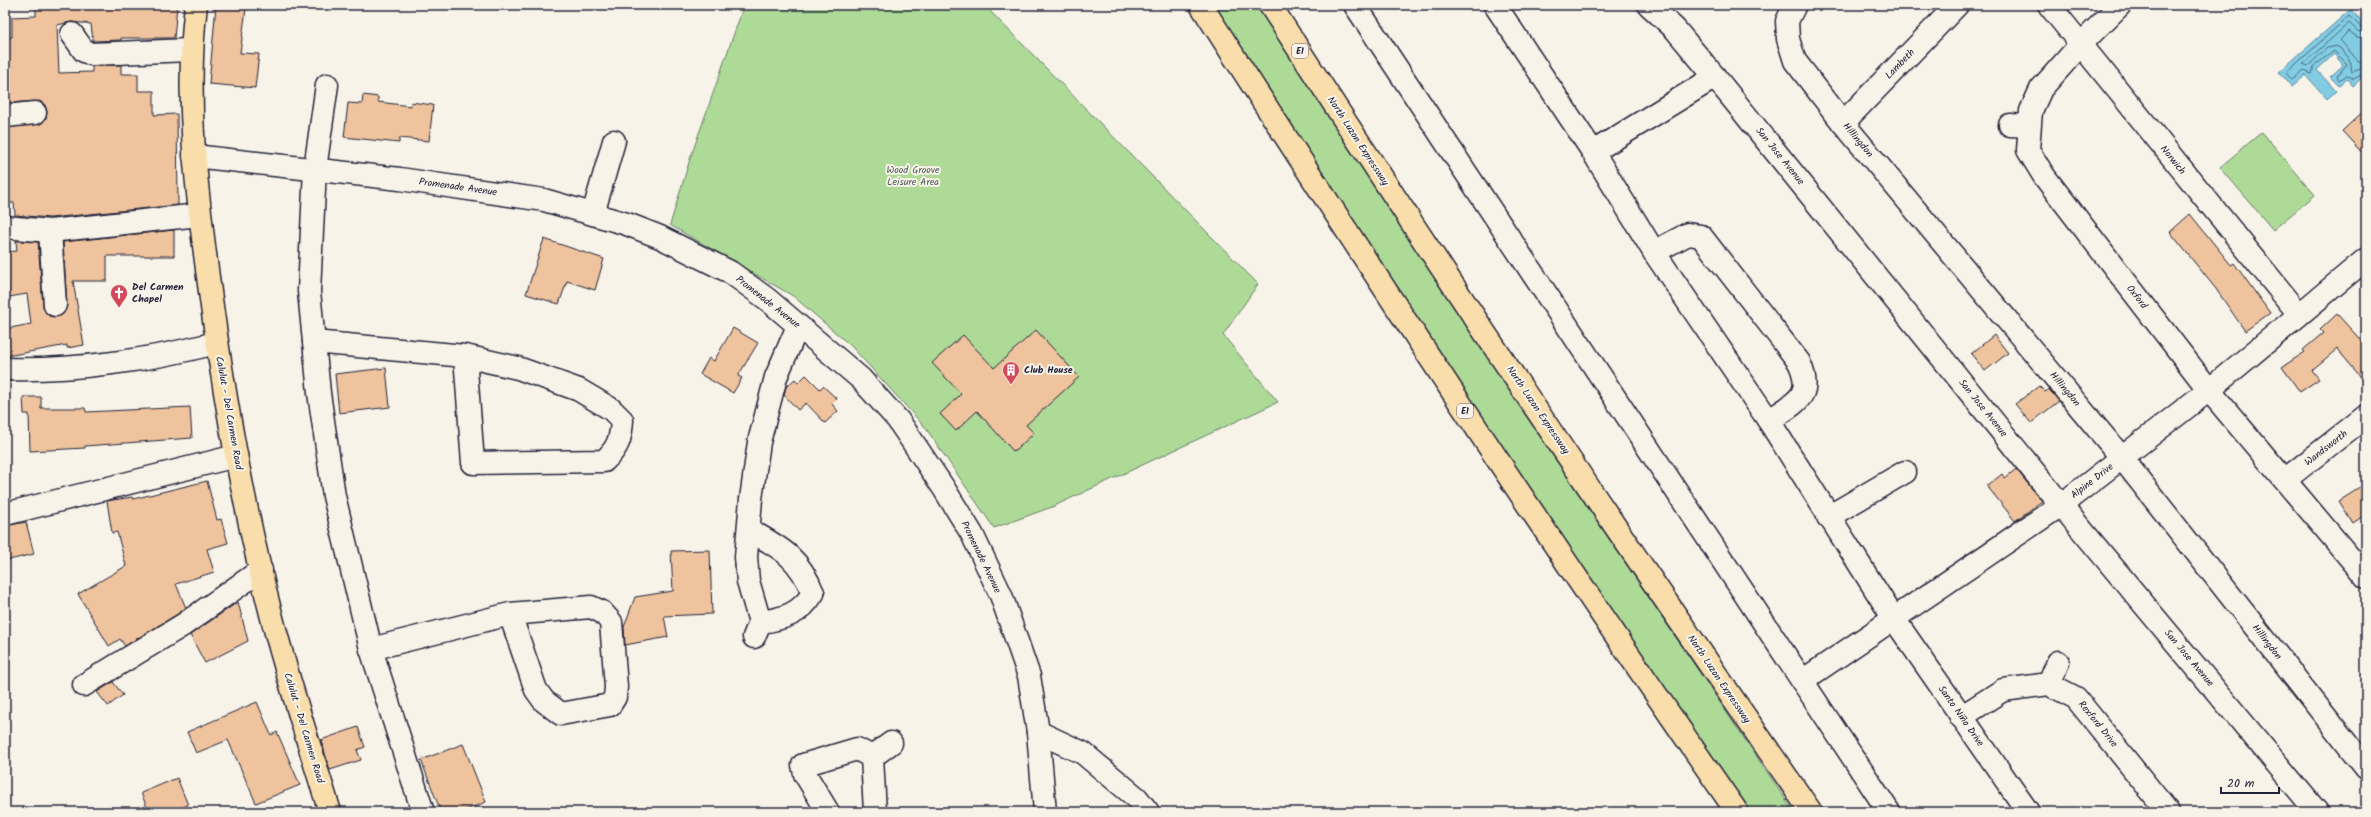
<svg xmlns="http://www.w3.org/2000/svg" width="2371" height="817" font-family="Kalam,sans-serif">
  <style>
    .green { fill: #aeda98; stroke: #687e6a }
    .water { fill: #82cce3; stroke: #5c88a0 }
    .lines { fill: none; stroke-linecap: round; stroke-linejoin: round }
    .shore { stroke: #48667e; stroke-width: 1 }
    .building { fill: #eec39d; stroke: #22223b }
    .minor-casing { stroke: #22223b; stroke-width: 25 }
    .major-casing { stroke: #22223b; stroke-width: 25 }
    .highway-casing { stroke: #22223b; stroke-width: 25 }
    .minor { stroke: #f7f3e8; stroke-width: 22 }
    .major { stroke: #f9deab; stroke-width: 22 }
    .highway { stroke: #f9deab; stroke-width: 22 }
    .labels { text-anchor: middle; dominant-baseline: central; stroke-width: 4; stroke-linejoin: round; paint-order: stroke }
    .shield { fill: #f7f3e8; stroke: #62616f; stroke-width: 1 }
    .shield-label { font-size: 9px; font-weight: bold; fill: #22223b }
    .street-label { font-size: 10px; fill: #22223b; stroke: #f7f3e8 }
    .park-label { font-size: 10px; fill: #4c5957; stroke: #f7f3e8 }
    .poi-label { font-size: 10px; font-weight: bold; fill: #22223b; stroke: #f7f3e8; text-anchor: start }
  </style>
  <rect width="100%" height="100%" fill="#f7f3e8"/>
  <filter id="ink" filterUnits="userSpaceOnUse"><feTurbulence type="fractalNoise" baseFrequency=".025" numOctaves="2"/><feDisplacementMap in="SourceGraphic" scale="8" xChannelSelector="R" yChannelSelector="G"/><feConvolveMatrix kernelMatrix="1 2 1 2 8 2 1 2 1" color-interpolation-filters="sRGB"/></filter>
  <g filter="url(#ink)">
    <g class="green">
      <path d="M744,5H984L1258,284L1223,335L1278,402L1052,507L994,528L925,427L851,346L793,296L670,225L690,159Z"/>
      <path d="M1212,5H1258L1578,493L1794,812H1749L1544,512Z"/>
      <path d="M2262,132L2315,195L2273,230L2220,167Z"/>
    </g>
    <path class="water" d="M2351,9L2366,26V74L2353,86L2347,79L2339,86L2330,77L2343,65L2334,54L2317,70L2336,91L2327,99L2306,75L2292,87L2279,72Z"/>
    <g class="lines">
      <g class="shore">
        <path d="M2366,28H2362L2349,16L2286,73L2292,80L2304,71L2312,74L2314,66L2334,51L2347,64L2337,76L2338,80L2347,76L2354,79L2366,72"/>
        <path d="M2366,33L2359,32L2349,23L2303,64L2308,66L2327,48L2335,46L2340,48L2350,59L2352,72L2366,67"/>
        <path d="M2366,39L2357,37L2349,31L2340,40L2358,61H2366"/>
      </g>
    </g>
    <g class="building">
      <path d="M36,5H177L174,38H121V40L93,41L91,24L71,22L57,25L59,73L92,72V66L121,65V74H138V91H154V115L177,114L178,205L50,218L15,215L14,203H5V128L42,123L46,118L47,112L45,105L40,101L5,103V37H12V17L36,16Z"/>
      <path d="M216,5H241V9H246L240,53L259,54L255,88L209,84Z"/>
      <path d="M363,95L378,97V102L411,106V102L433,105L429,141L399,138V143L344,137L348,103L362,104Z"/>
      <path d="M2366,109V157L2342,131Z"/>
      <path d="M2190,214L2231,265L2234,263L2270,313L2245,331L2216,289L2170,232Z"/>
      <path d="M174,230V256H107V281H73L84,345L67,348V345L7,356L5,329L31,324L27,294L9,297L5,252L17,251L16,241L38,242L43,306L49,316L55,317L62,315L67,305L63,242Z"/>
      <path d="M544,239L604,259L595,290L567,281L559,304L526,294Z"/>
      <path d="M2337,314L2366,346V383L2337,349L2312,370L2319,379L2300,392L2282,367L2305,352L2303,350L2323,333L2320,330Z"/>
      <path d="M733,328L758,343L738,376L742,378L733,393L700,374L709,358L714,361Z"/>
      <path d="M1036,330L1079,377L1026,425L1034,433L1014,452L977,411L956,431L940,414L961,394L932,363L963,335L994,368Z"/>
      <path d="M1994,335L2008,353L1985,371L1971,354Z"/>
      <path d="M386,368L390,407L339,413L335,374Z"/>
      <path d="M806,375L820,389L823,386L837,399L832,404L838,411L825,423L806,403L798,410L784,395L786,387L795,379L798,383Z"/>
      <path d="M2039,386L2045,392L2049,389L2059,401L2031,423L2015,404Z"/>
      <path d="M23,397H41V408H85L86,412L190,407L192,438L85,446V448L30,451L29,414H24Z"/>
      <path d="M2016,469L2042,501L2015,521L1987,486L2002,474L2005,478Z"/>
      <path d="M207,481L217,520L221,519L228,543L207,549L214,572L176,584L186,608L176,615L125,646L120,639L109,646L78,594L126,566L117,532L112,533L107,501L132,497L133,499Z"/>
      <path d="M2366,484V514L2353,523L2339,501Z"/>
      <path d="M26,522L34,554L5,561V526Z"/>
      <path d="M710,550L712,614L664,616L668,637L625,645L624,627L635,597L673,591L671,551Z"/>
      <path d="M238,602L248,641L205,663L190,635Z"/>
      <path d="M113,682L123,695L108,706L97,692Z"/>
      <path d="M257,702L271,735L277,732L300,785L256,803L228,740L196,753L187,732Z"/>
      <path d="M358,727L365,747L357,750L361,760L330,770L321,740Z"/>
      <path d="M463,744L486,802L461,812H441L421,760Z"/>
      <path d="M177,778L188,805L171,812H149L141,793Z"/>
    </g>
    <g class="lines">
      <g class="minor-casing">
        <g id="minor">
          <path d="M1355,5L1889,812"/>
          <path d="M1495,5L1593,152L1654,252L1769,421L1894,619L2028,812"/>
          <path d="M1649,5L1675,29L1715,77L2061,505L2317,812"/>
          <path d="M1795,5L1787,21L1788,39L1795,61L1843,123L2122,458L2366,768"/>
          <path d="M2049,5L2299,314"/>
          <path d="M2120,5L2080,45L2041,89L2031,111L2028,150L2044,176L2209,390L2366,577"/>
          <path d="M72,34L84,51L91,54L190,50"/>
          <path d="M327,85L315,169L309,291L319,393L334,496L371,649L423,812"/>
          <path d="M5,116L35,113"/>
          <path d="M1843,123L1957,5"/>
          <path d="M2010,125L2029,126"/>
          <path d="M1593,152L1715,77"/>
          <path d="M194,156L400,179L544,200L627,224L660,237L730,272L767,299L861,379L898,420L943,487L972,534L1001,595L1029,676L1038,732L1045,812"/>
          <path d="M593,214L614,141"/>
          <path d="M5,227L50,231L199,215"/>
          <path d="M50,231L55,305"/>
          <path d="M1654,252L1688,234L1701,236L1799,362C1815,397 1795,402 1769,421"/>
          <path d="M314,342L465,356L518,368L579,390L611,409L622,420C621,439 618,448 604,461L473,463L465,356"/>
          <path d="M5,369C74,371 150,360 216,343"/>
          <path d="M2286,479L2366,416"/>
          <path d="M5,514L236,456"/>
          <path d="M1828,517L1905,472"/>
          <path d="M749,530C781,548 799,557 813,593"/>
          <path d="M760,622C783,619 801,614 813,593"/>
          <path d="M754,637L760,622L748,581L746,557L751,499L759,442L776,377L798,326"/>
          <path d="M371,649L510,614L591,607L602,612L611,622L616,687L615,697L610,705L561,714L544,701L536,690L510,614"/>
          <path d="M1802,681L2061,505L2209,390L2366,259"/>
          <path d="M2049,684L2058,662"/>
          <path d="M84,685L183,625L261,570"/>
          <path d="M1961,717L2003,690L2049,684L2076,698L2168,812"/>
          <path d="M1038,732L1083,753L1137,798L1148,812"/>
          <path d="M872,757L875,812"/>
          <path d="M828,812L805,774L803,765L857,749L872,757L891,743"/>
        </g>
      </g>
      <g class="major-casing">
        <path id="major" d="M196,5C185,96 196,186 208,277C223,391 243,506 272,618C289,683 310,748 330,812"/>
      </g>
      <g class="highway-casing">
        <g id="highway">
          <path d="M1201,5C1375,277 1553,547 1737,812"/>
          <path d="M1270,5C1445,278 1627,546 1811,812"/>
        </g>
      </g>
      <use href="#minor" class="minor"/>
      <use href="#major" class="major"/>
      <use href="#highway" class="highway"/>
    </g>
  </g>
  <defs>
    <g id="church-pin" transform="scale(0.9)"><path d="M0 17L-7.5 6A9.5 9.5 0 1 1 7.5 6Z" fill="#d1495b" stroke="#f7f3e8"/><path d="M-1.2-6h2.4v3.5h3.3v2.4h-3.3V6h-2.4V-.1h-3.3v-2.4h3.3Z" fill="#fff"/></g>
    <g id="building-pin" transform="scale(0.9)"><path d="M0 17L-7.5 6A9.5 9.5 0 1 1 7.5 6Z" fill="#d1495b" stroke="#f7f3e8"/><path d="M-4-6H4V6H1V3H-1V6H-4ZM-2.5-4.3h1.7v1.8h-1.7ZM.8-4.3h1.7v1.8H.8ZM-2.5-1h1.7V.8h-1.7ZM.8-1h1.7V.8H.8Z" fill="#fff"/></g>
  </defs>
  <g fill-rule="evenodd">
    <use href="#church-pin" x="119" y="293"/>
    <use href="#building-pin" x="1011" y="370"/>
  </g>
  <g class="labels">
    <g class="shield">
      <rect x="1292" y="44" width="16" height="14" rx="3"/>
      <rect x="1457" y="404" width="16" height="14" rx="3"/>
    </g>
    <g class="shield-label">
      <text x="1300" y="51">E1</text>
      <text x="1465" y="411">E1</text>
    </g>
    <g class="street-label">
      <text transform="translate(1900 64) rotate(-46)">Lambeth</text>
      <text transform="translate(1858 140) rotate(50)">Hillingdon</text>
      <text transform="translate(1358 141) rotate(57)">North Luzon Expressway</text>
      <text transform="translate(1780 156) rotate(51)">San Jose Avenue</text>
      <text transform="translate(2173 160) rotate(51)">Norwich</text>
      <text transform="translate(458 187) rotate(8)">Promenade Avenue</text>
      <text transform="translate(2137 297) rotate(52)">Oxford</text>
      <text transform="translate(768 302) rotate(38)">Promenade Avenue</text>
      <text transform="translate(2065 389) rotate(50)">Hillingdon</text>
      <text transform="translate(1983 408) rotate(51)">San Jose Avenue</text>
      <text transform="translate(1538 410) rotate(56)">North Luzon Expressway</text>
      <text transform="translate(229 413) rotate(80)">Calulut - Del Carmen Road</text>
      <text transform="translate(2326 448) rotate(-38)">Wandsworth</text>
      <text transform="translate(2092 481) rotate(-38)">Alpine Drive</text>
      <text transform="translate(981 557) rotate(64)">Promenade Avenue</text>
      <text transform="translate(2267 642) rotate(52)">Hillingdon</text>
      <text transform="translate(2189 658) rotate(50)">San Jose Avenue</text>
      <text transform="translate(1719 679) rotate(56)">North Luzon Expressway</text>
      <text transform="translate(1961 716) rotate(55)">Santo Niño Drive</text>
      <text transform="translate(2098 724) rotate(51)">Rexford Drive</text>
      <text transform="translate(304 728) rotate(73)">Calulut - Del Carmen Road</text>
    </g>
    <g class="park-label">
      <text x="913" y="170">Wood Groove<tspan x="913" dy="12">Leisure Area</tspan></text>
    </g>
    <g class="poi-label">
      <text x="132" y="287">Del Carmen<tspan x="132" dy="12">Chapel</tspan></text>
      <text x="1024" y="370">Club House</text>
    </g>
  </g>
  <rect width="2371" height="817" fill="none" stroke="#f7f3e8" stroke-width="20"/>
  <rect x="10" y="10" width="2351" height="797" fill="none" stroke="#22223b" stroke-width="1.5" filter="url(#ink)"/>
  <path d="M2221 787v6h58v-6" fill="none" stroke="#22223b" stroke-width="2"/>
  <text x="2227" y="787" font-size="12" fill="#22223b" stroke="#f7f3e8" stroke-width="3" paint-order="stroke">20 m</text>
</svg>
